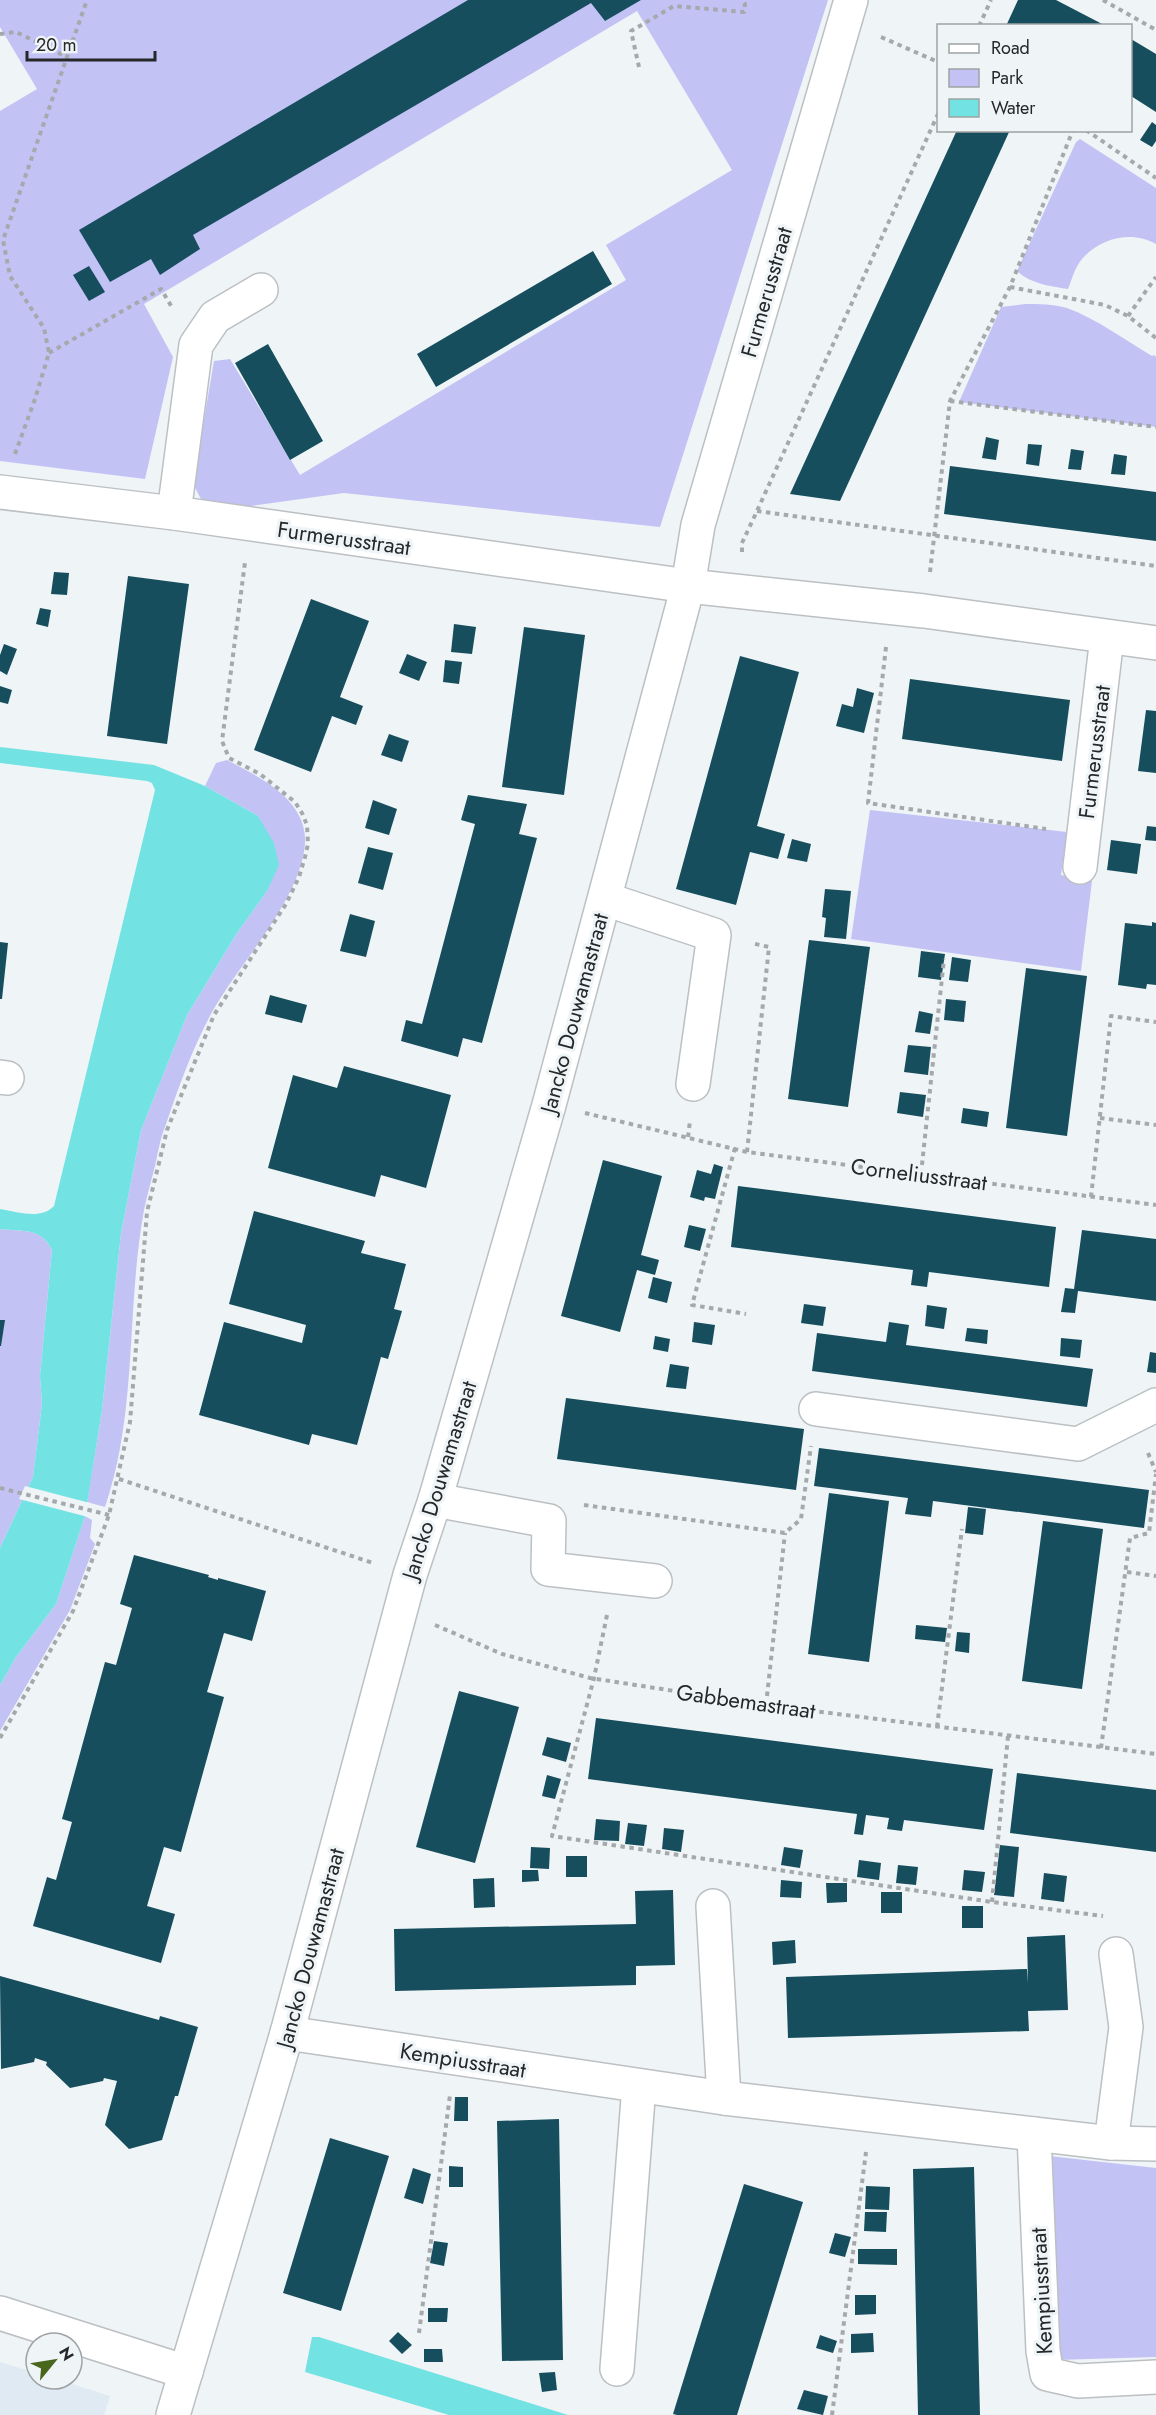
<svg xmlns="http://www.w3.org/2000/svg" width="1156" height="2415" font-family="Jost,sans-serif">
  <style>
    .built { fill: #dfeaf2 }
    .green { fill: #c3c2f5 }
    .water { fill: #73e2e3 }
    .pier { fill: #eff4f7 }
    .building { fill: #164e5d }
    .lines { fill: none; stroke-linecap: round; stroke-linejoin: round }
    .minor-casing { stroke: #bcc0c3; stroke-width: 36 }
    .path { stroke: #a5a9ab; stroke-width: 4; stroke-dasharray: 4.5 4.5; stroke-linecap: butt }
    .minor { stroke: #fff; stroke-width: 33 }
    .labels { text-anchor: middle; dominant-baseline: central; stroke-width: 6; stroke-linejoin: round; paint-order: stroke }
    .street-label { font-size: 22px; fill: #252728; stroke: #eff4f7 }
  </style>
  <rect width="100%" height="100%" fill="#eff4f7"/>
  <path class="built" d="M0,2362L36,2373V2379H56L110,2396L104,2415H0Z"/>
  <g class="green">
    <path d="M0,0H828L660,527L344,493L208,512L193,484L214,361L230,359L300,475L626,280L606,245L732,170L637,11L144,304L173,357L145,479L0,461V111L37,89L0,27Z"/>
    <path d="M1080,139L1156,188V244C1132,230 1100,238 1082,259C1075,267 1072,279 1068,289C1050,286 1031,284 1017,271L1076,142Z"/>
    <path d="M1025,304C1039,304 1053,304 1067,308C1097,319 1125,340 1152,356L1154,355L1156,357V427L959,402L1001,307Z"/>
    <path d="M227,760C260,777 308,800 305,844C300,901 239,963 211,1014C192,1049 178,1089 165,1127C160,1139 158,1153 155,1166C151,1181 147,1196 144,1210C126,1308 138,1411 105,1507L87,1502L102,1410L121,1233L141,1130L187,1015L237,933L267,891L258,816L205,786L216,763Z"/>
    <path d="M870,810L1067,832L1061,875L1092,881L1081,971L851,939Z"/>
    <path d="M0,1229C23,1232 41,1227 52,1250L40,1376L42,1404L33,1477L0,1548Z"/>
    <path d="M85,1516L92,1520L90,1538L95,1544L70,1610L0,1731V1685L16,1657L56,1604Z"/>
    <path d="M1049,2156L1156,2168V2357L1055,2360Z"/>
  </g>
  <g class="water">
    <path d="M0,747L154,765L205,786L258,816L274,843L279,865L267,891L237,933L187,1015L141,1130L121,1233L102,1410L85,1516L56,1604L16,1657L0,1685V1548L33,1477L42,1404L40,1376L52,1250C41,1227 23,1232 0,1229V1209C18,1212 41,1220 54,1206L155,790L152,783L147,781L0,763Z"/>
    <path d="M312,2337H319L568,2415H449L305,2372Z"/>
  </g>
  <path class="pier" d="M25,1486L90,1503L88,1517L19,1499Z"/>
  <g class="building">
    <path d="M468,0H641L605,21L591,3L193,235L200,249L160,275L151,259L110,282L79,230Z"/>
    <path d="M1018,0H1056L1106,26H1006Z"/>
    <path d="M1131,39L1156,54V112L1131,96Z"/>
    <path d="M1152,122L1156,125V141L1152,147L1140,140Z"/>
    <path d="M957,130H1010L840,501L790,494Z"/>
    <path d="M593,251L612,284L436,387L417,354Z"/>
    <path d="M89,266L105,292L89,301L73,275Z"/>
    <path d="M268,344L323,441L290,460L235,363Z"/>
    <path d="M986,437L999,440L996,460L982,458Z"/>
    <path d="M1028,444L1042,445L1039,466L1026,464Z"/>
    <path d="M1071,449L1084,451L1081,470L1068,469Z"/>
    <path d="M1114,454L1127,456L1125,475L1111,474Z"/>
    <path d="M950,466L1156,492V541L944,514Z"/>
    <path d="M54,572L69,573L67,595L51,594Z"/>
    <path d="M128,576L189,584L167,744L107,736Z"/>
    <path d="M311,599L369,621L340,697L363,706L356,725L332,716L311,772L254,750Z"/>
    <path d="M40,608L51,610L48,627L36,624Z"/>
    <path d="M454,624L476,627L472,654L451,652Z"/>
    <path d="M524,627L585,635L564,795L502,787Z"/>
    <path d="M4,644L17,649L7,675L0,671V655Z"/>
    <path d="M407,654L427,662L419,681L399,673Z"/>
    <path d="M740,656L799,672L757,826L785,834L778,859L750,852L736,905L676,889Z"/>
    <path d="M445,660L462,662L459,684L443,682Z"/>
    <path d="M910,679L1070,700L1062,761L902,739Z"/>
    <path d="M0,686L12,690L8,704L0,702Z"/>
    <path d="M857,688L874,693L864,733L836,726L842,704L853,707Z"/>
    <path d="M1146,710L1156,711V773L1138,771Z"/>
    <path d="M389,734L409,741L402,762L381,755Z"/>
    <path d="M468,795L527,804L519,834L537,838L482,1043L463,1038L458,1057L401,1041L406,1020L422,1024L475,824L461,820Z"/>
    <path d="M373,800L397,809L389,835L365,828Z"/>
    <path d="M1147,826L1156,827V841L1145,840Z"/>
    <path d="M792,839L811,844L807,862L787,858Z"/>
    <path d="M1111,840L1141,844L1137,874L1107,870Z"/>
    <path d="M368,847L393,853L383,890L358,883Z"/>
    <path d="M825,889L851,891L846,939L824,937L826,918L822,917Z"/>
    <path d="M350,914L375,921L366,957L340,951Z"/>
    <path d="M1152,922L1156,923V985L1147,984L1146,989L1118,985L1125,923L1152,926Z"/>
    <path d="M809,940L870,947L848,1107L788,1099Z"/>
    <path d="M0,942L8,943L2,999H0Z"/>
    <path d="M921,951L945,954L941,980L918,977Z"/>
    <path d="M952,957L971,960L968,982L949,980Z"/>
    <path d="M1026,968L1087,976L1067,1136L1006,1128Z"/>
    <path d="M270,995L307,1005L302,1023L265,1014Z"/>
    <path d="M946,999L966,1001L964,1022L944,1020Z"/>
    <path d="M919,1011L933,1014L930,1034L915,1032Z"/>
    <path d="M908,1045L931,1047L928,1075L904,1072Z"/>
    <path d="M344,1066L451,1095L426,1188L381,1175L375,1197L268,1168L293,1075L337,1088Z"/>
    <path d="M900,1092L926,1095L923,1117L897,1113Z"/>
    <path d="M963,1108L989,1112L987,1127L961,1123Z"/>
    <path d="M603,1160L662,1176L641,1255L659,1260L655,1275L637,1270L620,1332L561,1316Z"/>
    <path d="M714,1164L723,1167L715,1199L705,1197L704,1201L690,1197L697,1170L711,1174Z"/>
    <path d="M738,1186L1056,1227L1049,1287L929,1272L927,1287L911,1285L913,1270L731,1247Z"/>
    <path d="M254,1211L365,1241L361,1253L406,1264L394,1309L402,1311L388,1359L381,1357L357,1445L312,1434L309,1445L199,1415L224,1322L302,1343L306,1325L229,1304Z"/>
    <path d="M689,1225L706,1229L700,1251L684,1247Z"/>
    <path d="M1082,1230L1156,1239V1301L1078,1291L1075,1313L1061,1312L1065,1288L1074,1289Z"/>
    <path d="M653,1277L672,1282L667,1303L648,1298Z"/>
    <path d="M804,1304L826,1307L823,1326L801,1323Z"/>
    <path d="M927,1305L947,1308L944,1329L925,1326Z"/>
    <path d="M0,1320H5L1,1346H0Z"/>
    <path d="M694,1322L715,1325L712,1345L692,1342Z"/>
    <path d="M889,1322L909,1325L906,1345L1093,1369L1087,1407L812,1371L817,1333L886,1342Z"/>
    <path d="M967,1328L988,1330L987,1344L965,1341Z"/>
    <path d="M655,1336L670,1339L668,1352L653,1349Z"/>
    <path d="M1061,1338L1082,1340L1080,1358L1060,1356Z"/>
    <path d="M1150,1352L1156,1353V1373L1147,1372Z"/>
    <path d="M670,1364L689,1367L686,1389L666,1387Z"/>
    <path d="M566,1398L804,1429L796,1490L557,1459Z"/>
    <path d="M819,1448L1149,1490L1144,1528L933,1501L931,1517L905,1514L908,1498L814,1486Z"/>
    <path d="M829,1493L889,1501L869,1662L808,1654Z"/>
    <path d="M968,1507L986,1509L983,1535L965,1533Z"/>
    <path d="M1043,1521L1103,1529L1082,1689L1022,1681Z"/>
    <path d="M134,1555L209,1575L208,1577L218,1580V1578L266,1591L252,1641L224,1633L207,1692L224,1697L181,1852L164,1847L147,1906L175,1914L161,1963L33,1926L47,1877L56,1880L72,1822L62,1819L105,1662L116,1665L132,1608L120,1604Z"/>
    <path d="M916,1625L947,1628L945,1642L915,1639Z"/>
    <path d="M957,1632L970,1633L969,1653L955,1651Z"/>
    <path d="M459,1691L519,1707L475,1863L416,1847Z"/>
    <path d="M596,1718L993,1769L984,1830L904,1820L902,1831L887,1829L889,1818L866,1815L863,1835L854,1834L857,1814L588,1779Z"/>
    <path d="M547,1737L571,1743L566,1762L542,1755Z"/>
    <path d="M1017,1773L1156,1790V1852L1010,1833Z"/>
    <path d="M547,1775L561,1779L555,1799L542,1796Z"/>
    <path d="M596,1819L620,1821L619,1841L594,1840Z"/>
    <path d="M628,1823L647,1825L644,1846L625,1844Z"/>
    <path d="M664,1828L684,1830L681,1852L662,1849Z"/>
    <path d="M1000,1845L1019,1847L1014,1897L994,1895Z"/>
    <path d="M531,1847L550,1848L549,1869L530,1868Z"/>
    <path d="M784,1847L803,1850L800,1868L781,1865Z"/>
    <rect x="566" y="1856" width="21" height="21"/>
    <path d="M859,1860L881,1863L879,1880L857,1877Z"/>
    <path d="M898,1865L918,1867L916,1885L896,1883Z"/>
    <path d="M522,1870H538L539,1881L522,1882Z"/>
    <path d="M964,1870L985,1872L982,1892L962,1890Z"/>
    <path d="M1044,1873L1067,1876L1064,1902L1041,1899Z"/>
    <path d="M494,1878L495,1907L474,1908L473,1879Z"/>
    <path d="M781,1880L802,1882L801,1898L780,1897Z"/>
    <path d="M826,1883H847V1902L827,1903Z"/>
    <path d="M673,1890L675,1965L636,1966V1985L395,1991L394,1929L636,1924L635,1891Z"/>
    <rect x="881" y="1892" width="21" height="21"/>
    <rect x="962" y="1906" width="21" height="22"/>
    <path d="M1065,1935L1068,2010L1028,2011L1029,2031L788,2038L786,1977L1027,1969L1028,1983L1027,1937Z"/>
    <path d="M795,1940L796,1963L773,1965L772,1942Z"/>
    <path d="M0,1976L159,2020L160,2016L198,2027L178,2096H175L162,2140L129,2149L105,2125L117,2081L104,2078L103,2081L70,2088L46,2065L47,2062L35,2058L34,2062L1,2069Z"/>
    <path d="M455,2097H468V2121H454Z"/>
    <path d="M559,2119L563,2360L502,2361L497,2121Z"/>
    <path d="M330,2138L389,2156L341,2311L283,2293Z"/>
    <path d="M449,2166L463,2167V2187H449Z"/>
    <path d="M974,2167L980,2415H918L913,2169Z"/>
    <path d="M413,2168L431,2174L423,2204L404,2198Z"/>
    <path d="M744,2184L803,2202L737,2415H677L673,2414Z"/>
    <path d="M866,2186L890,2187L889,2210L865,2209Z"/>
    <path d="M865,2212H887L886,2232L864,2231Z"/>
    <path d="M835,2233L851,2237L845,2257L829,2253Z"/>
    <path d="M434,2241L448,2243L444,2266L430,2263Z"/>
    <path d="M858,2249H897V2265L858,2264Z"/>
    <path d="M855,2295H876V2314L855,2315Z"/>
    <path d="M428,2308H448L447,2322H428Z"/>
    <path d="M398,2332L412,2345L402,2354L389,2341Z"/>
    <path d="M873,2333L874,2352L851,2353V2334Z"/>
    <path d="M820,2335L837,2341L833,2353L816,2348Z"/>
    <path d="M424,2349H442L443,2362H424Z"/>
    <path d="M555,2372L557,2390L542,2392L539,2373Z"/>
    <path d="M804,2390L828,2396L823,2415L797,2409Z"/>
  </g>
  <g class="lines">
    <g class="minor-casing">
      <g id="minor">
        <path d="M0,492L174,513L688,586L924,611L1156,643"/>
        <path d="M174,513L196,345L215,317L261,290"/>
        <path d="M1080,867L1107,637"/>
        <path d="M605,899L714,935L693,1084"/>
        <path d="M0,1077L7,1078"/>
        <path d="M816,1409L1078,1444L1156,1405"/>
        <path d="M435,1500L549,1521L548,1569L655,1581"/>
        <path d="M713,1906L724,2098"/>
        <path d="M287,2033L724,2098L1111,2143L1156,2144"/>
        <path d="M1034,2134L1043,2351L1047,2374L1078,2381L1156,2377"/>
        <path d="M1111,2143L1126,2027L1116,1954"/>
        <path d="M0,2313L186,2372"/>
        <path d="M617,2369L639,2086"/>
        <path d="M173,2415L287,2033L410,1575L435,1500L549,1105L688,586L698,525L851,0"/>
      </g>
    </g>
    <g class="path">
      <path d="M1103,0L1156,30"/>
      <path d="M979,26L991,0"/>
      <path d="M0,34L16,32L67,57"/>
      <path d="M881,37L938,62"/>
      <path d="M639,67L631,31L674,6L744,12L745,4L742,0"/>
      <path d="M1086,130L1156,178"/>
      <path d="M1010,287L1105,305L1128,316L1156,338"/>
      <path d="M1128,316L1156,277"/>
      <path d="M49,353L161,289L173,309"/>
      <path d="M950,401L1156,427"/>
      <path d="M15,454L35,399L49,353L44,328L10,276L3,240L87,0"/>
      <path d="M757,511L1156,566"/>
      <path d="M742,552V543L757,511L938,114"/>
      <path d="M930,572L950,401L1010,287L1073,130"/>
      <path d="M886,647L868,803L1046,829"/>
      <path d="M585,1113L747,1152L1156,1205"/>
      <path d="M1100,1118L1156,1125"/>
      <path d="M688,1137L690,1121"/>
      <path d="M735,1148L692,1305L746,1314"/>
      <path d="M747,1152L769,947L751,943"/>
      <path d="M921,1174L944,959"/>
      <path d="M1091,1197L1111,1016L1156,1022"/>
      <path d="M1148,1453L1156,1472"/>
      <path d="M119,1479L373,1563"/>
      <path d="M0,1488L109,1515"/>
      <path d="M584,1505L785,1533L801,1519L811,1446"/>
      <path d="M1127,1572L1156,1576"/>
      <path d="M607,1615L594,1678L552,1836L992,1902L1103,1916"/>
      <path d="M435,1625L502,1654L590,1678L766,1705L1156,1754"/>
      <path d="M766,1705L785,1533"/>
      <path d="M937,1727L962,1529"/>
      <path d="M0,1738L73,1611L109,1515L130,1422L147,1212L167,1130L214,1015L286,904L299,877L305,857L308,844L307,825L302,813L295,802L260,774L229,758L222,741L245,562"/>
      <path d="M1101,1748L1130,1538L1149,1533L1156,1474"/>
      <path d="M992,1902L1008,1736"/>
      <path d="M419,2333L450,2095"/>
      <path d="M832,2415L866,2152"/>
    </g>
    <use href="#minor" class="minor"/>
  </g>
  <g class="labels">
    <g class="street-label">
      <text transform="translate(766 292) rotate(-74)">Furmerusstraat</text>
      <text transform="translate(344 538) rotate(8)">Furmerusstraat</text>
      <text transform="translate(1094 752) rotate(-83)">Furmerusstraat</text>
      <text transform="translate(574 1013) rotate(-75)">Jancko Douwamastraat</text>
      <text transform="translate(919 1174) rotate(7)">Corneliusstraat</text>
      <text transform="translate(439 1480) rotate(-73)">Jancko Douwamastraat</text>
      <text transform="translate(746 1701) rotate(8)">Gabbemastraat</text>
      <text transform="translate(310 1948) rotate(-75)">Jancko Douwamastraat</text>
      <text transform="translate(463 2060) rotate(9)">Kempiusstraat</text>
      <text transform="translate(1041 2291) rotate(-93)">Kempiusstraat</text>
    </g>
  </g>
  <rect x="937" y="24" width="195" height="108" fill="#eff4f7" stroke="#9ea2a4" stroke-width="1.5"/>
  <rect x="949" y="44" width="30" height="9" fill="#ffffff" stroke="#9ea2a4" stroke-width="1.5"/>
  <text x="991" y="54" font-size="18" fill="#252728">Road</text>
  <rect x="949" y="69" width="30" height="18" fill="#c3c2f5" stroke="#9ea2a4" stroke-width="1.5"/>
  <text x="991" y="84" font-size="18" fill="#252728">Park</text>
  <rect x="949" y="99" width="30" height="18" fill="#73e2e3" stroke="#9ea2a4" stroke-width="1.5"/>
  <text x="991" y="114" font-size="18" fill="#252728">Water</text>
  <g transform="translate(54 2361) rotate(60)"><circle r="28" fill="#eff4f7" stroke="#9ea2a4" stroke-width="1.5"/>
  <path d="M0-4.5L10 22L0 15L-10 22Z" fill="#49671c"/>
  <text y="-9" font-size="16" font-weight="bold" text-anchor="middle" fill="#252728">N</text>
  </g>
  <path d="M27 51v9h128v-9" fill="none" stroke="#252728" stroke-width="3"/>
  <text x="36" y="51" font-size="18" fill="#252728" stroke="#eff4f7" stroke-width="4.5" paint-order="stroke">20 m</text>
</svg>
